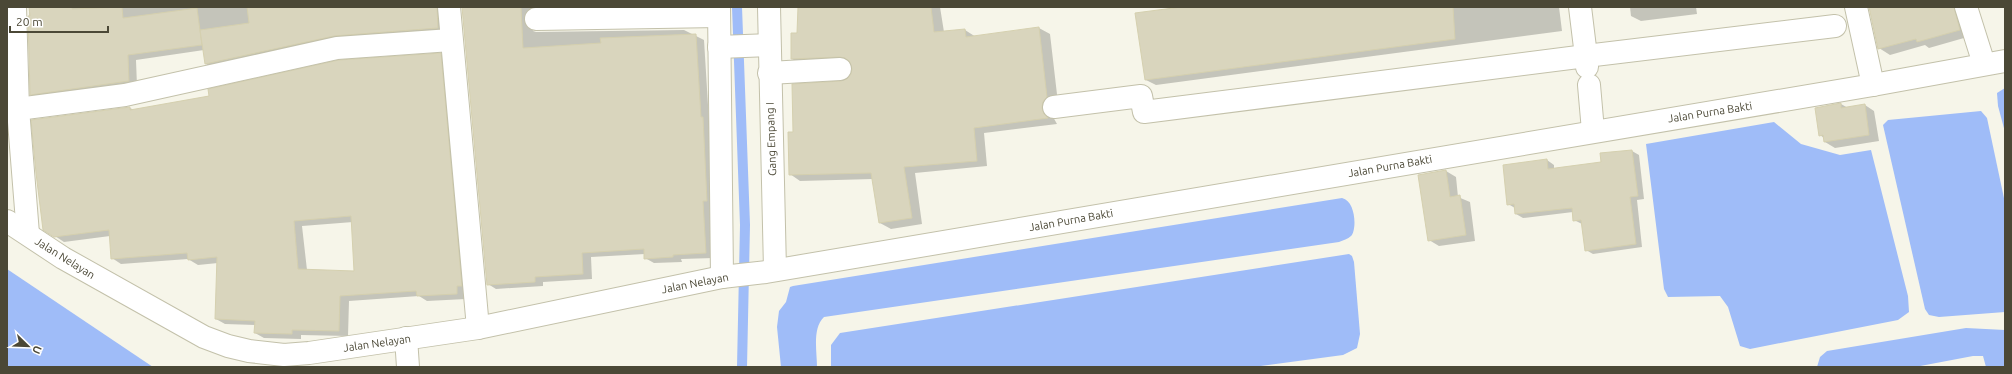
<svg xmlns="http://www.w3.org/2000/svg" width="2012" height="374" font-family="Ubuntu,sans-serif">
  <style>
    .water { fill: #9fbcf8 }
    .shadow { fill: #0003; fill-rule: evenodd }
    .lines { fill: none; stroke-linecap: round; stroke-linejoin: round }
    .stream { stroke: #9fbcf8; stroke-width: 10 }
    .building { fill: #d9d5bd; stroke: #d5d0af; fill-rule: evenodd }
    .minor-casing { stroke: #c3c1aa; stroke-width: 24 }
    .minor { stroke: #fff; stroke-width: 22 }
    .labels { text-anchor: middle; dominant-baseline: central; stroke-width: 3; stroke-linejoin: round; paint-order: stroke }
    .street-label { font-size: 11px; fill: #4b4836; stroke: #fff }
  </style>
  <rect width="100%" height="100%" fill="#f6f5e9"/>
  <g class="water">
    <path d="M2005,88V132L1998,106L1997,93Z"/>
    <path d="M1981,111L1987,118L2005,203V312L1939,317L1929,315L1925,309L1883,125L1888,120Z"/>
    <path d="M1774,122L1801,144L1840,155L1871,150L1908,296L1909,312L1898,320L1750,349L1740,346L1728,307L1720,296L1668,297L1664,289L1646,144Z"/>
    <path d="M1342,198C1356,201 1357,230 1351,236C1348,239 1343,240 1339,242L824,317C812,328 817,352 817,367H781L777,327L779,311L786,302L790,287L793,286Z"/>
    <path d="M1349,254L1352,256L1354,262L1360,334L1357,348L1343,355L1253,367H831V345L840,333Z"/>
    <path d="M7,269L153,367H7Z"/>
    <path d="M1966,328L2005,330V367H1986L1983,356H1973L1915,367H1817L1820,357L1827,351Z"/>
  </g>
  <g class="shadow">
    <path d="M29,7H446L447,33L214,69L206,64L204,50L136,60L137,86L40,99L31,94Z"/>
    <path d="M463,7H691L532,25L533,31L536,32L684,30L704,40L709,121L712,122L714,258L681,259L682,262L654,263L645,258V254L591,257L592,279L543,282V286L496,289L488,284Z"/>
    <path d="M798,7H940L944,32L965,30L976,37L1039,28L1050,34L1058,103L1052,115L1057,124L984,133L987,166L915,173L922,224L891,229L880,223L873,179L800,181L790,174L795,133L841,82L848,80L852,75L853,69L851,62L803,65L792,59L798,34Z"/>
    <path d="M1191,7H1559L1562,31L1156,85L1146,80Z"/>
    <path d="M1630,7H1696L1697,14L1641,21L1631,16Z"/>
    <path d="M1870,7H1964L1971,36L1929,48L1925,45L1890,55L1879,48Z"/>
    <path d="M440,54L450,60L466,299L427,301L419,296L349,301L348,336L301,335V339L264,338L255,333V325L225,324L216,319L218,263L198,265L188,259L121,264L112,258L110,236L64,242L55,236L130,108L134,110ZM353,222L355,272L307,270L302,226Z"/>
    <path d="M1841,104L1848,108L1865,105L1874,111L1879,141L1835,148L1825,142L1824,138L1820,135Z"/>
    <path d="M1632,151L1639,155L1644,199L1637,200L1642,247L1593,254L1586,250L1582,224L1574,220L1573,212L1523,218L1516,214L1515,208L1508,204L1547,160L1554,165V169L1602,163Z"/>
    <path d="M1446,171L1456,177L1458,197L1470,202L1475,241L1439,246L1429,240Z"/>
  </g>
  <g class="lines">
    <path class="stream" d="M737,7L745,225L742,367"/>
  </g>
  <g class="building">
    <path d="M29,7H72V9L122,7L123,18L197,8L202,45L128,55L129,81L30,95L28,16H30Z"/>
    <path d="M247,7H437L438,28L334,36L205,64L200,30L249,23Z"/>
    <path d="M462,7H521L523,48L601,43L600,38L696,34L701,117H703L707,201H703L706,253L673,255V257L644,259V249L582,253L583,274L535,277V282L487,285Z"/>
    <path d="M798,7H931L934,32L965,29L966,37L1039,27L1047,97L1043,102L1042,108L1044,114L1048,118L974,128L977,161L904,167L912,218L879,223L871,173L789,175L788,132H793L792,84L841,81L847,79L851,74L852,69L850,62L845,58L840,57L791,59V33H797Z"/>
    <path d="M1181,7H1453L1455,39L1145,80L1135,13Z"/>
    <path d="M1869,7H1954L1960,30L1917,42L1916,39L1878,49Z"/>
    <path d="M441,53L462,286H457V294L417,296L416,291L340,296L339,331L292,330V334L254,333L255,321L215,319L217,257L188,260L187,253L111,259L109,230L54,237L43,230L36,173L31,120L130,107V110L209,96L208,89L339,60ZM351,216L354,271L298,269L294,221Z"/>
    <path d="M1841,103V108L1865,104L1869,135L1824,142L1823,135L1819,136L1815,108Z"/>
    <path d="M1632,150L1638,196L1630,197L1636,244L1585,251L1581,220L1573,221L1572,208L1515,214L1514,204L1507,205L1503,165L1547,159L1548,169L1601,162L1600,153Z"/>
    <path d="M1446,170L1450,197L1460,195L1466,235L1428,241L1418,175Z"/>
  </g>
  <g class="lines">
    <g class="minor-casing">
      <g id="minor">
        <path d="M15,7L18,109L28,234"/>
        <path d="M449,7L478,328"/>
        <path d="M719,7L722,277"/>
        <path d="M769,7L775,270"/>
        <path d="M1580,7L1586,56L1835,26"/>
        <path d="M1856,7L1873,85"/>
        <path d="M1966,7L1984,64"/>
        <path d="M536,19L719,16"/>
        <path d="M719,47L769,45"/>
        <path d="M769,73L840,69"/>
        <path d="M1589,85L1593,131"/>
        <path d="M1054,107L1141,96L1144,112L1586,56L1587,67"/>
        <path d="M18,109L125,95L337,48L451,40"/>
        <path d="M7,221L63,258L204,337L228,346L249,351L284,355L309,353L478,328L722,277L766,272L1873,85L2005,61"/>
        <path d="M406,338L408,367"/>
      </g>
    </g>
    <use href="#minor" class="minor"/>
  </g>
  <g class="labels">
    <g class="street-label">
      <text transform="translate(1710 112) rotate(-9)">Jalan Purna Bakti</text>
      <text transform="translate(771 139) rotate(-92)">Gang Empang I</text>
      <text transform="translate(1390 166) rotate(-10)">Jalan Purna Bakti</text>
      <text transform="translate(1071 220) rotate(-10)">Jalan Purna Bakti</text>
      <text transform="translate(65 258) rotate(32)">Jalan Nelayan</text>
      <text transform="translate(695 283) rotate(-11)">Jalan Nelayan</text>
      <text transform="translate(377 343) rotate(-8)">Jalan Nelayan</text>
    </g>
  </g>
  <rect width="2012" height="374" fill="none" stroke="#4b4836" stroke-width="16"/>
  <g transform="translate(28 346) rotate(113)" stroke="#ffffff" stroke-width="3" paint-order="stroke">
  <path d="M0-3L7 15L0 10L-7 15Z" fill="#4b4836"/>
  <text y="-6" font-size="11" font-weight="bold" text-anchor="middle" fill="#4b4836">U</text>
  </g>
  <path d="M10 26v6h98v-6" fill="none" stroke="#4b4836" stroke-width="2"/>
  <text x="16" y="26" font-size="12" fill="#4b4836" stroke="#ffffff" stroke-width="3" paint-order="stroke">20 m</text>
</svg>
